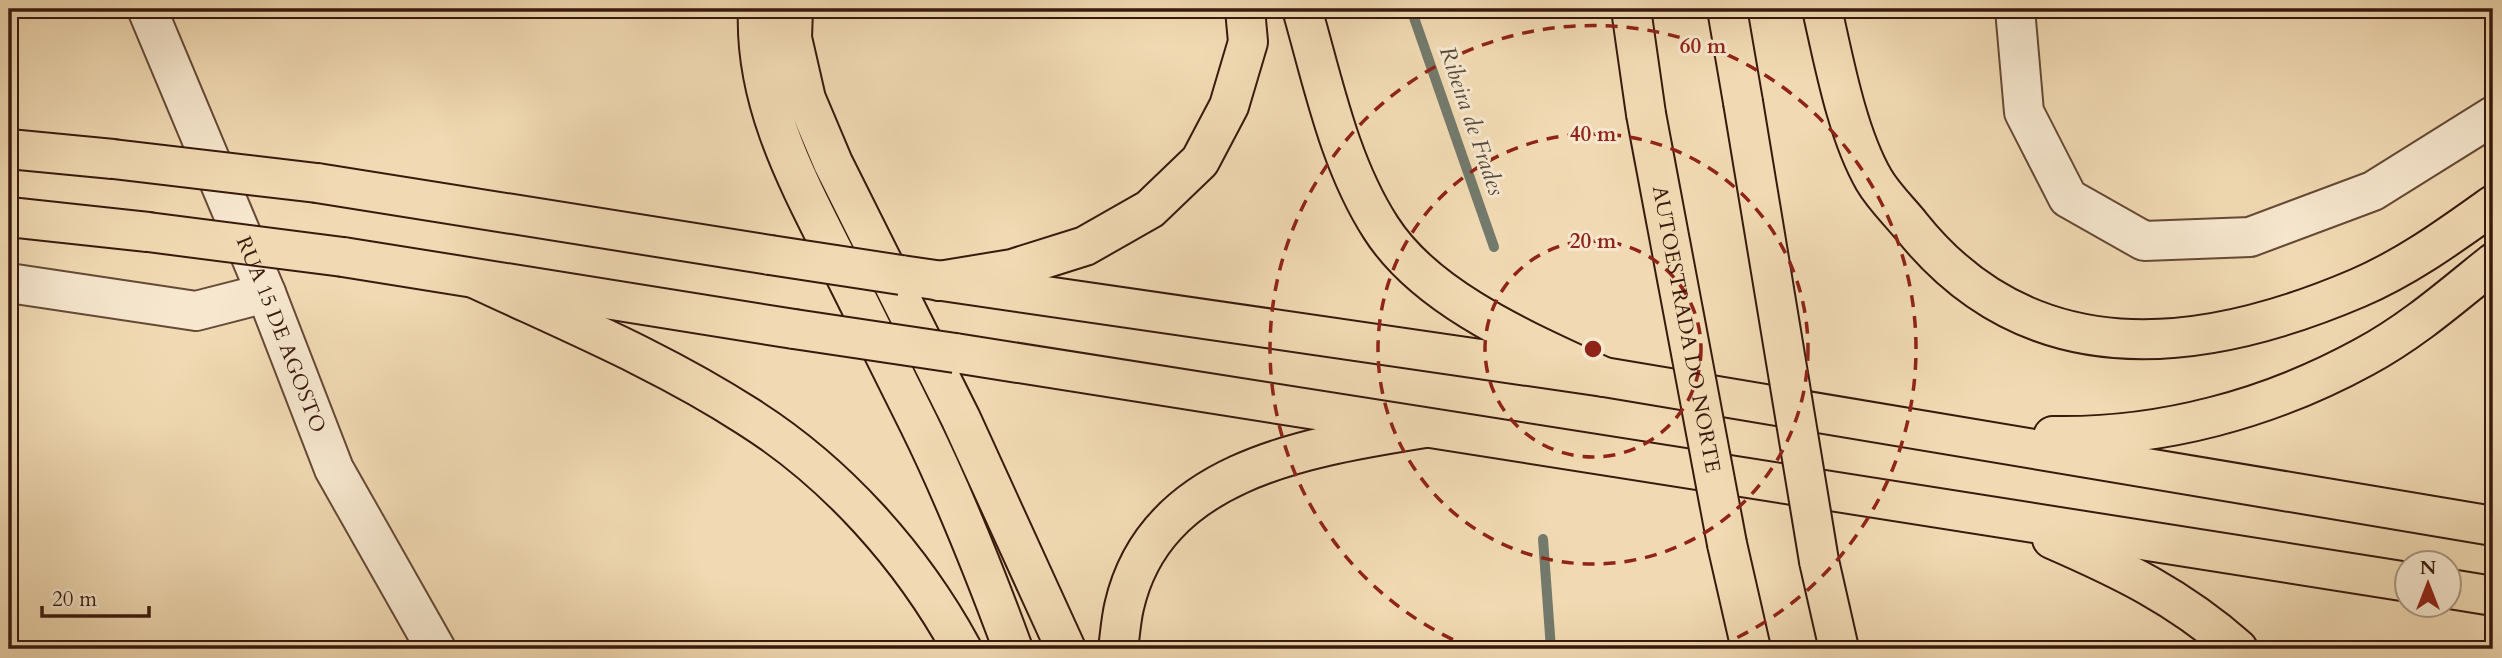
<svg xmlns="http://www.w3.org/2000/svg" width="2502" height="658" font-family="Cardo,serif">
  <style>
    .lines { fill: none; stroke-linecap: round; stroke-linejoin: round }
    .stream { stroke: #737a6c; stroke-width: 10 }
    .minor-casing { stroke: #664936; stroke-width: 42 }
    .trunk-casing { stroke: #38190d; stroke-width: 42 }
    .motorway-casing { stroke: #38190d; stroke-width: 42 }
    .minor { stroke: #f6e7ce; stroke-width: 38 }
    .trunk { stroke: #f1dab3; stroke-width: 38 }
    .motorway { stroke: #f1dab3; stroke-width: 38 }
    .trunk-bridge-casing { stroke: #38190d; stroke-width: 42; stroke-linecap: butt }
    .motorway-bridge-casing { stroke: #38190d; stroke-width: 42; stroke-linecap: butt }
    .trunk-bridge { stroke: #f1dab3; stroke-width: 38 }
    .motorway-bridge { stroke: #f1dab3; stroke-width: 38 }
    .ring { fill: none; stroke: #8f2418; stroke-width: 3.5; stroke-dasharray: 12 9 }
    .labels { text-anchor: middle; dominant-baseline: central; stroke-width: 6; stroke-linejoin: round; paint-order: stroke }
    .street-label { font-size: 21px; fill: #38190d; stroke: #f6e7ce }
    .water-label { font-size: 23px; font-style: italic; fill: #564a3d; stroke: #f6e7ce }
    .centre { fill: #8f2418; stroke: #f6e7ce; stroke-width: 3.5 }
    .ring-label { font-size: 21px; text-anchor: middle; font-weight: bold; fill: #8f2418; stroke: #f6e7ce; stroke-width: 6; stroke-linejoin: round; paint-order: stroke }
  </style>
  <rect width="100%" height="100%" fill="#f1dab3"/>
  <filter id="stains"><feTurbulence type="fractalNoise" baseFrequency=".00286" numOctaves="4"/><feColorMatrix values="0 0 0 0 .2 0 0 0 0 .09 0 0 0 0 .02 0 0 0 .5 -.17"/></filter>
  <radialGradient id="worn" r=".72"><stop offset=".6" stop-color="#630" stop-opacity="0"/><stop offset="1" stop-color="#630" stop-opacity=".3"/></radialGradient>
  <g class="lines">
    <g class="stream">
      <path d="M1411,9L1494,247"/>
      <path d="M1543,539L1551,649"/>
    </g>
    <g class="minor-casing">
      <g id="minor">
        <path id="s1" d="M147,9L266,293L334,469L436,649"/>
        <path d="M2015,9L2024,112L2068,198L2144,241L2250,237L2373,191L2493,116"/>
        <path d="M9,283L196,311L266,293"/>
      </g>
    </g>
    <g class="trunk-casing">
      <g id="trunk">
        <path d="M9,149L113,159"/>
        <path d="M317,183L770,255"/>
        <path d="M9,217L148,232"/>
        <path d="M343,257L794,329"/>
        <path d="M901,275L1604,377L2493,526"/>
        <path d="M955,353L2408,582"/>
        <path d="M2053,436C2161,438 2269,409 2364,357C2411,332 2452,296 2493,263"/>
        <path d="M2052,539C2123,570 2179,597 2238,649"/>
        <path d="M2450,589L2493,596"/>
      </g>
    </g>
    <g class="motorway-casing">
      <g id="motorway">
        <path d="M758,9C754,98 795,176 834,253C862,310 891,367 919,424C955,497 985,573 1013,649"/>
        <path d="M793,9L792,38L806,99L833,163L961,419L1066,649"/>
        <path d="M1302,9C1323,82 1339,163 1381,228C1427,300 1529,342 1604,377"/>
        <path d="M1631,9L1646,114"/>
        <path d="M1727,9L1743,102"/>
        <path d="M1822,9C1834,62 1847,133 1874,180C1884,197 1899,211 1911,226C2030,375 2199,356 2358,288C2407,267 2451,235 2493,205"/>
        <path d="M476,279C568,322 662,361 747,416C836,472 912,557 962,649"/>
        <path d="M939,281L1012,269L1085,246L1150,209L1200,161L1229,106L1248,42L1245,9"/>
        <path d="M1727,544L1751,649"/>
        <path d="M1819,561L1839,649"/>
        <path d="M1118,649C1120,635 1121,620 1124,607C1155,469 1309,447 1425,428"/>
      </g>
    </g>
    <use href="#minor" class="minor"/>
    <use href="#trunk" class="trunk"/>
    <use href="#motorway" class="motorway"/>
    <g class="trunk-bridge-casing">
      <g id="trunk-bridge">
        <path d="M113,159L317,183"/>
        <path d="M148,232L343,257"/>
        <path d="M770,255L901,275"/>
        <path d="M794,329L955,353"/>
      </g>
    </g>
    <g class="motorway-bridge-casing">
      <g id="motorway-bridge">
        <path d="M1743,102L1819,561"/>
        <path id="s2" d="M1646,114L1727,544"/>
      </g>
    </g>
    <use href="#trunk-bridge" class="trunk-bridge"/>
    <use href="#motorway-bridge" class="motorway-bridge"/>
  </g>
  <g class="ring">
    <circle cx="1593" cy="349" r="108"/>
    <circle cx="1593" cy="349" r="215"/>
    <path d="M1472 648A323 323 0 1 1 1714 648"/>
  </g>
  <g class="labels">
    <g class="street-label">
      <text stroke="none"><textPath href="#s2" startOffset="219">AUTOESTRADA DO NORTE</textPath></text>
      <text stroke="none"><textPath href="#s1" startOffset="352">RUA 15 DE AGOSTO</textPath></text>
    </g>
    <g class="water-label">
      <text transform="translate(1472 121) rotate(71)">Ribeira de Frades</text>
    </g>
  </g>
  <circle cx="1593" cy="349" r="10" class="centre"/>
  <g class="ring-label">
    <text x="1703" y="53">60 m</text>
    <text x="1593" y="141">40 m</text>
    <text x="1593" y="248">20 m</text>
  </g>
  <rect width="2502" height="658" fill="none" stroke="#f1dab3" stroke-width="35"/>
  <rect x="10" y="10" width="2481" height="637" fill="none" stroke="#38190d" stroke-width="3.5"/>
  <rect x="18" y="18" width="2467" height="623" fill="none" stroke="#38190d" stroke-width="2"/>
  <g transform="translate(2428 584)"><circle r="33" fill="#f6e7ce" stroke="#aa9581" stroke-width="2"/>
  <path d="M0-5L12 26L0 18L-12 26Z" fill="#8f2418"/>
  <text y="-10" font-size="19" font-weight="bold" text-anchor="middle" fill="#38190d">N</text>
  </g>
  <path d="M42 606v10h107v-10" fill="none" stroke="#38190d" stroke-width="3.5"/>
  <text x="52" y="606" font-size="21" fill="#38190d" stroke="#f6e7ce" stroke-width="5" paint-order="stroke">20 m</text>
  <rect width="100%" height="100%" filter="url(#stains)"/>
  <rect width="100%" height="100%" fill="url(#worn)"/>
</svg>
